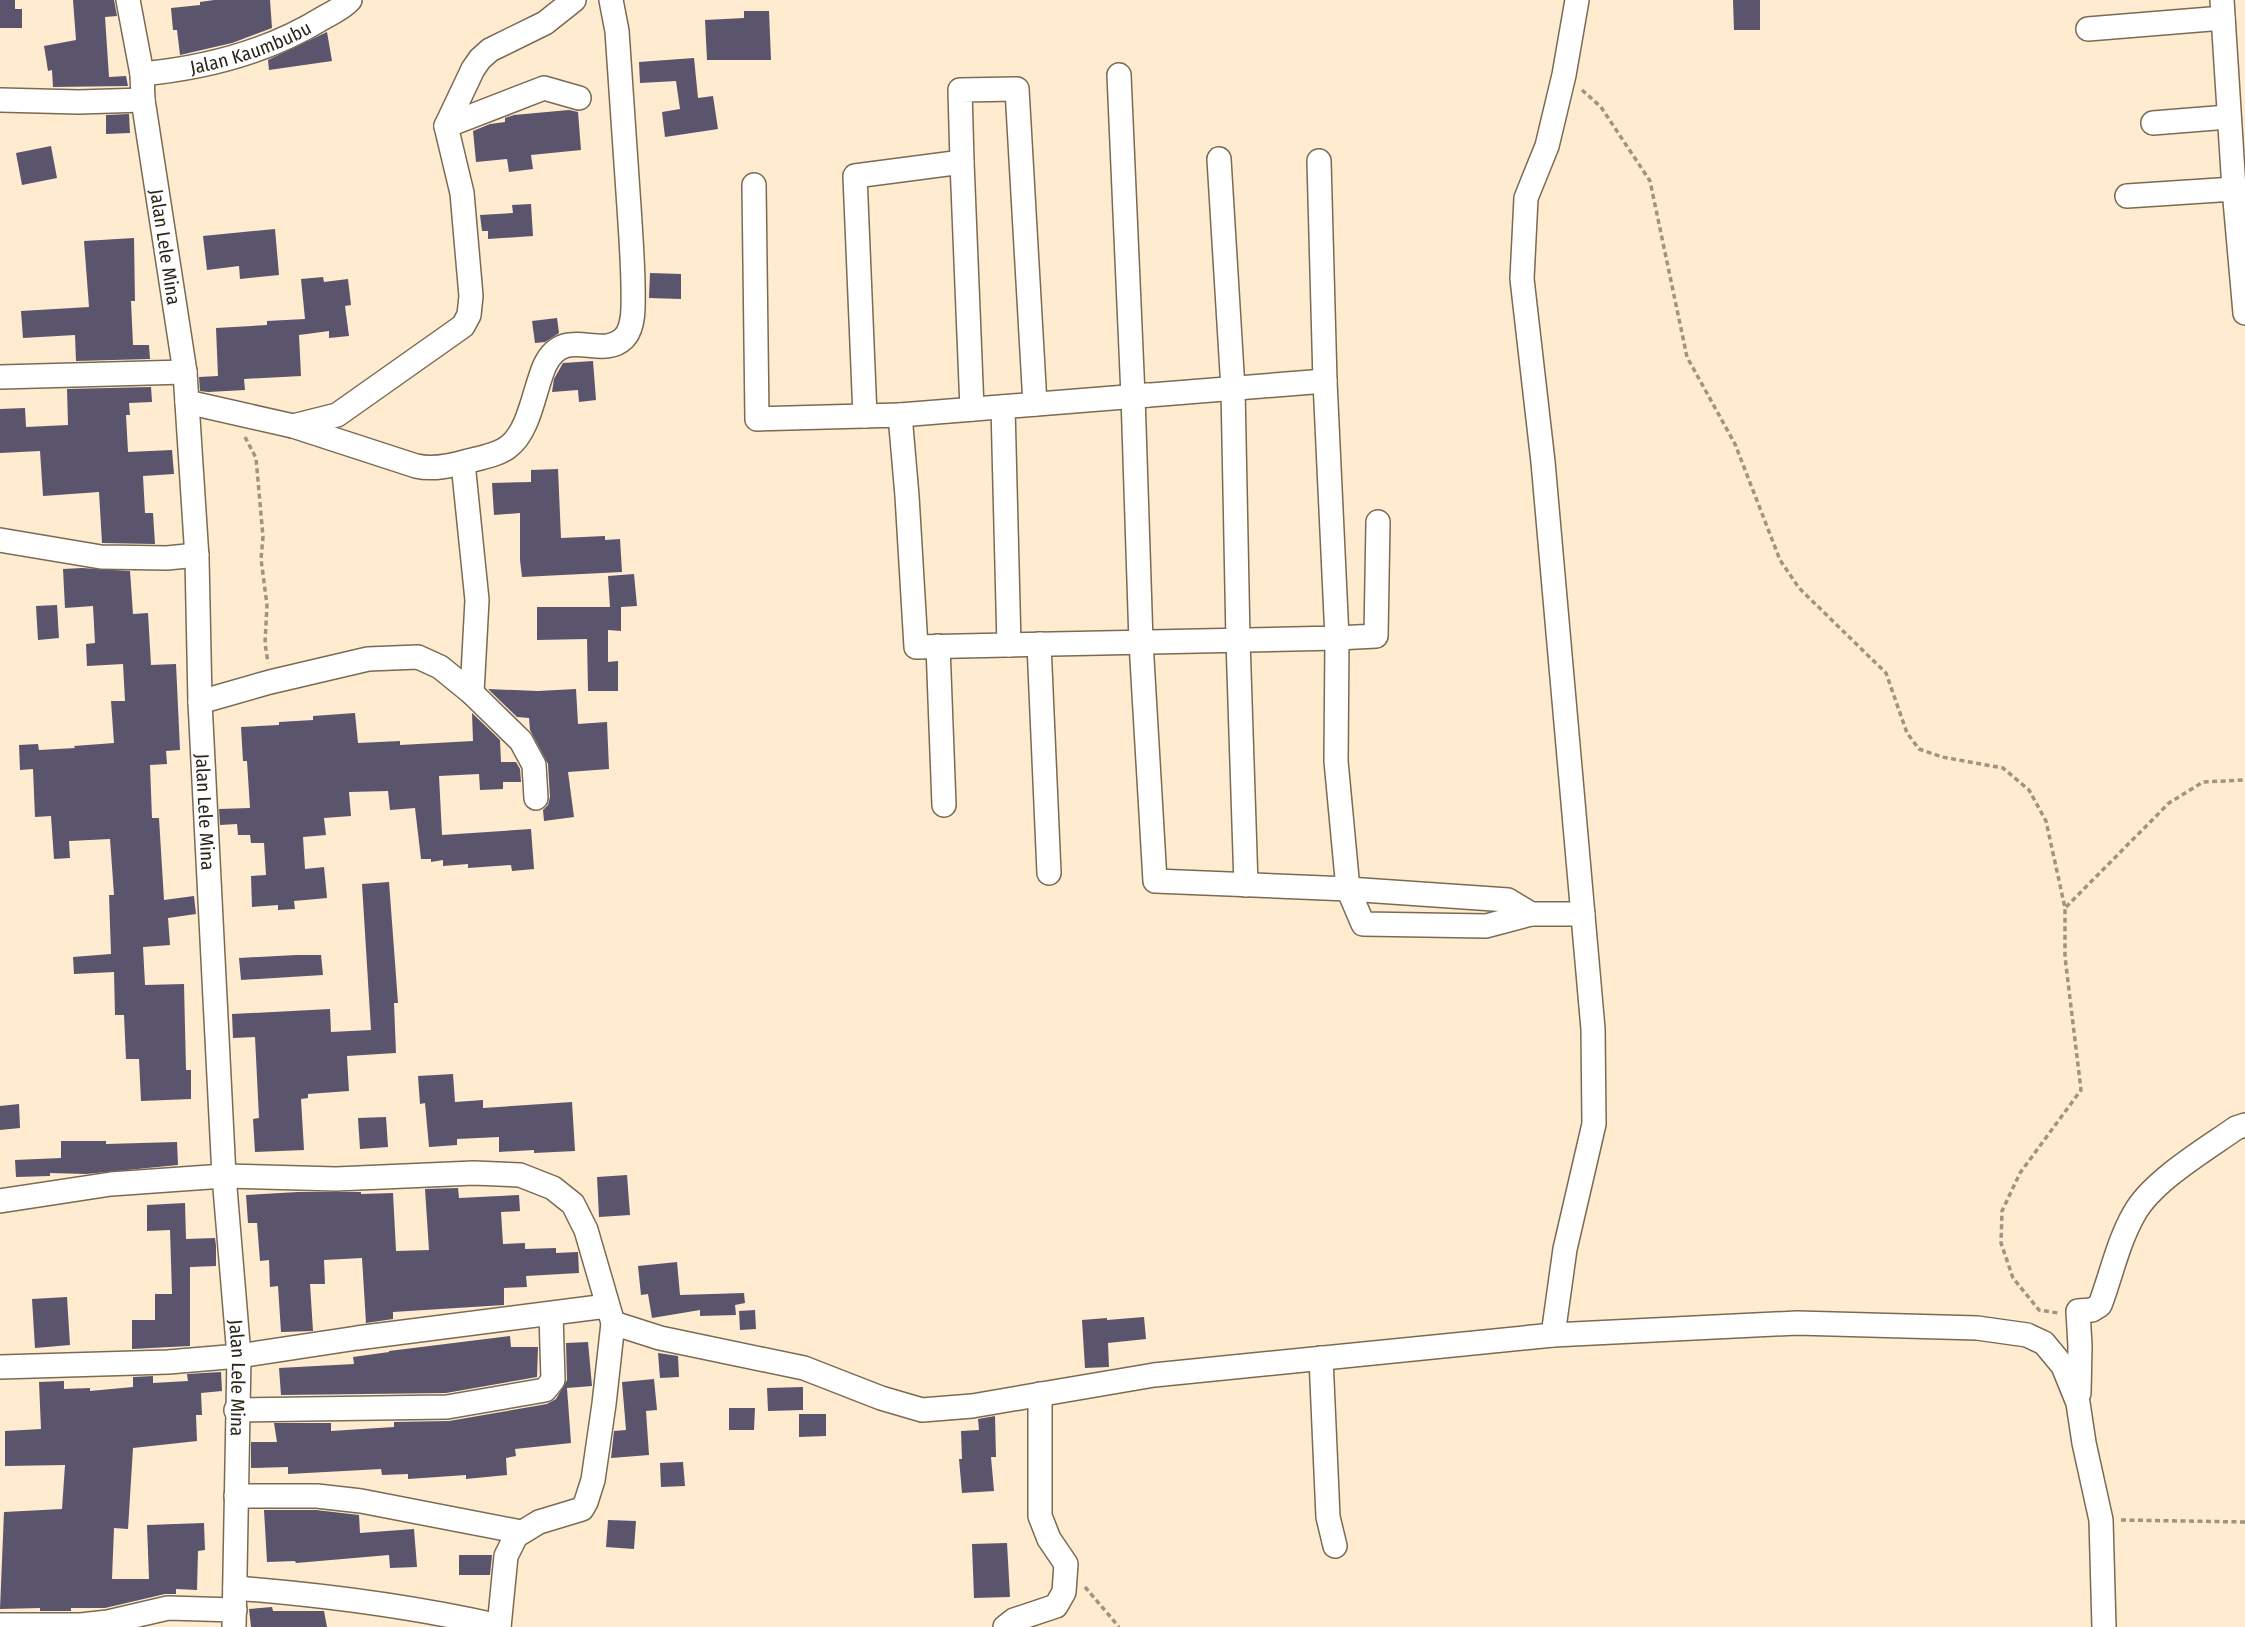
<svg xmlns="http://www.w3.org/2000/svg" width="2245" height="1627" font-family="'Fira Sans Condensed',sans-serif">
  <style>
    .building { fill: #5b546d }
    .lines { fill: none; stroke-linecap: round; stroke-linejoin: round }
    .minor-casing { stroke: #7a6a52; stroke-width: 26 }
    .path { stroke: #a0937f; stroke-width: 3.5; stroke-dasharray: 5 3.5; stroke-linecap: butt }
    .minor { stroke: #fff; stroke-width: 23 }
    .labels { text-anchor: middle; dominant-baseline: central; stroke-width: 7; stroke-linejoin: round; paint-order: stroke }
    .street-label { font-size: 19px; fill: #2c251b; stroke: #fff }
  </style>
  <rect width="100%" height="100%" fill="#feebd0"/>
  <g class="building">
    <path d="M0,0H15V9H22V28H0Z"/>
    <path d="M73,0H114L117,16L105,17L109,77L126,76L128,86L53,87L52,70L48,71L44,46L76,40Z"/>
    <path d="M214,0H270L272,28L232,43L180,55L177,30H173L171,8L200,5V2Z"/>
    <path d="M1733,0H1760V30H1734Z"/>
    <path d="M744,11H769L771,60H707L705,20L744,18Z"/>
    <path d="M327,32L332,61L269,70L268,60Z"/>
    <path d="M694,58L698,98L713,96L718,129L665,137L662,112L680,109L676,81L640,83L639,62Z"/>
    <path d="M569,110L578,112L581,150L531,155L533,169L509,172L507,159L476,162L473,131L490,124L505,122V118L514,115Z"/>
    <path d="M129,114L130,133L106,134V115Z"/>
    <path d="M51,146L57,178L22,185L16,153Z"/>
    <path d="M531,204L533,236L488,239V231H482L480,215L513,213L512,205Z"/>
    <path d="M275,229L279,275L240,279L239,266L207,270L203,236Z"/>
    <path d="M134,238L135,301H131L133,345H149L150,359L76,361L75,335L23,338L21,311L89,307L84,241Z"/>
    <path d="M650,273L681,274V299L649,298Z"/>
    <path d="M323,277L324,282L348,279L351,305L345,306L349,336L329,338V331L299,335L301,376L244,379L245,390L208,392L200,391L199,377L218,376L216,328L267,325V321L305,319L301,279Z"/>
    <path d="M557,318L559,333L545,342L535,343L532,321Z"/>
    <path d="M593,361L596,400L579,402L578,390L552,392L554,379L563,363Z"/>
    <path d="M151,387L152,402L129,403L130,415H126L128,452L172,450L174,474L143,476L145,513H153L155,544L102,543L99,492L43,496L40,451L0,453V409L25,408L26,427L68,425L67,389Z"/>
    <path d="M558,469L561,538L605,536V540L620,539L622,572L522,577L520,560V513L494,515L492,483L531,482V470Z"/>
    <path d="M82,568L130,571L133,614L148,613L151,665L176,664L180,750L166,751L167,764L150,765L152,818H159L164,900L194,896L196,914L168,918L170,945L143,947L145,985L184,984L186,1070H191V1099L141,1101L139,1059H126L124,1015H115L114,972L74,974L73,957L111,954L109,895H114L110,839L69,841L70,858L54,859L51,816L35,817L33,769L20,770L19,745L38,744L39,750L75,748L74,746L114,743L111,701H125L123,664L87,666L86,644L95,643L93,606L65,608L63,569Z"/>
    <path d="M634,574L637,606L621,607V631L608,630V662L618,661V691H588L587,639L537,640V607H610L608,576Z"/>
    <path d="M57,605L59,638L38,640L36,606Z"/>
    <path d="M488,689L538,691L576,689L578,724L607,722L609,769L568,772L574,817L544,821L543,810L548,805L550,797L548,764L530,730L529,718L517,717Z"/>
    <path d="M355,713L358,743L400,741V745L473,741L472,713L500,740L501,762H516L520,769L521,782H503V789L480,790L479,774L439,776L442,835L531,829L534,869L512,871L511,865L468,868V864L443,866V860L431,862V859H421L415,808L390,810L388,791L349,792L351,816L324,818L326,835L303,837L305,869L324,867L327,898L294,901L295,909L278,910V905L252,907L251,876L266,875L264,843H251L250,835H238L237,824L220,825L219,809L250,808L247,761H243L241,727L279,725V722L313,720V716Z"/>
    <path d="M389,882L398,1003H394L396,1053L347,1056L349,1091L308,1094V1098L301,1099L304,1150L255,1152L253,1119L259,1118L255,1037L233,1038L232,1014L330,1009L331,1032L371,1030L362,884Z"/>
    <path d="M296,955H321L323,975L241,980L239,958Z"/>
    <path d="M453,1074L455,1102L483,1100V1108L572,1102L575,1151L534,1153V1150L499,1152V1137L457,1139V1145L429,1147L425,1103L420,1104L418,1076Z"/>
    <path d="M19,1104L20,1128L0,1130V1106Z"/>
    <path d="M386,1117L388,1147L360,1149L358,1118Z"/>
    <path d="M61,1141H106V1144L177,1142L178,1165L86,1174L50,1173V1176L16,1177L15,1160L61,1158Z"/>
    <path d="M627,1175L630,1215L599,1217L597,1177Z"/>
    <path d="M458,1188L459,1198L519,1195L520,1211L501,1212L503,1244L525,1243V1249L556,1248V1253L578,1252L579,1273L526,1276L527,1287L504,1288V1305L393,1312V1319L366,1323L362,1258L324,1260L325,1284H310L313,1331L281,1332L278,1286L270,1287L269,1260L260,1261L257,1223H248L246,1195L298,1192H361V1194L393,1193L396,1251L429,1250L425,1189Z"/>
    <path d="M185,1203L186,1239L215,1238L216,1246V1266L190,1267V1346L132,1349V1320H155V1294H172L170,1230L147,1231V1205Z"/>
    <path d="M677,1262L680,1295L744,1293L745,1303L735,1305L736,1315L700,1316V1310L652,1318L648,1294L641,1295L638,1266Z"/>
    <path d="M67,1297L70,1345L35,1348L32,1299Z"/>
    <path d="M755,1310L756,1329L740,1330L739,1311Z"/>
    <path d="M1144,1317L1146,1339L1108,1343L1109,1367L1085,1368L1082,1320L1107,1318V1320Z"/>
    <path d="M510,1336L511,1347H538L537,1377L446,1393L281,1395L279,1368L354,1364L353,1357L389,1352V1351Z"/>
    <path d="M588,1342L592,1386L567,1388L571,1443L515,1449L516,1456L506,1458L507,1475L466,1479V1475L408,1479V1474L382,1475L381,1469L288,1474V1467L251,1468V1442H277L274,1423H331V1431L394,1427V1422L449,1421L547,1404L556,1399L567,1380L566,1343Z"/>
    <path d="M658,1353L678,1356L679,1377L660,1378Z"/>
    <path d="M221,1372L222,1391L201,1393L202,1415H196L197,1441L133,1448L128,1529L114,1528L112,1579H149L147,1525L204,1523L205,1550L198,1551L197,1590L176,1589V1594H165L105,1608H71V1611H40V1608L0,1609L4,1512L62,1509L65,1465L5,1466V1431L41,1429L39,1382L64,1381V1389L90,1388V1391L133,1387V1377L153,1376V1383L188,1381L187,1374Z"/>
    <path d="M654,1379L657,1410L646,1411L649,1455L611,1458L614,1431L626,1430L622,1382Z"/>
    <path d="M803,1387V1410L768,1411L767,1388Z"/>
    <path d="M729,1408H755L754,1430H729Z"/>
    <path d="M799,1414H826V1436L799,1437Z"/>
    <path d="M995,1416L996,1457H991L994,1491L962,1493L959,1459H962L961,1431L979,1430L978,1419Z"/>
    <path d="M683,1462L685,1486L661,1487L660,1463Z"/>
    <path d="M264,1510H316L359,1515L360,1533L414,1529L417,1567L390,1568L389,1555L296,1563L295,1561L267,1562Z"/>
    <path d="M608,1520L636,1521L634,1549L606,1547Z"/>
    <path d="M1007,1543L1010,1597L974,1598L972,1544Z"/>
    <path d="M459,1555H492L490,1575H459Z"/>
    <path d="M272,1607L273,1611H324L327,1627H251L249,1609Z"/>
  </g>
  <g class="lines">
    <g class="minor-casing">
      <g id="minor">
        <path id="s1" d="M128,0L142,74L143,100L185,372L197,558L200,702L224,1176L239,1356L234,1627"/>
        <path d="M2222,0L2234,189"/>
        <path d="M2088,29L2223,18"/>
        <path id="s2" d="M142,74C205,68 268,52 323,18C332,13 343,8 350,0"/>
        <path d="M1119,75L1133,396L1148,395"/>
        <path d="M0,100L79,102L143,100"/>
        <path d="M2153,123L2228,117"/>
        <path d="M446,126L544,88L579,98"/>
        <path d="M1219,159L1233,389L1238,640L1246,885"/>
        <path d="M962,162L960,90L1017,89L1035,404"/>
        <path d="M754,185L757,419L900,415L907,496L916,647L1337,638L1325,381L1319,161"/>
        <path d="M2127,196L2234,189L2245,313"/>
        <path d="M0,377L185,372"/>
        <path d="M1133,396L1141,642L1155,881L1348,889L1508,900L1531,914"/>
        <path d="M187,402L293,426L416,466C433,470 451,466 468,461C480,458 498,455 508,447C530,431 534,389 545,365C565,324 601,361 624,338C631,331 633,317 633,308C634,274 631,240 629,207C625,148 621,89 617,31L611,0"/>
        <path d="M1003,407L1009,645"/>
        <path d="M900,415L1325,381"/>
        <path d="M865,416L855,176L962,162L972,409"/>
        <path d="M293,426L337,415L463,326L469,315L471,296L462,193L446,126L473,69L480,59L490,50L545,23L574,0"/>
        <path d="M463,463L477,600L472,693"/>
        <path d="M1378,522L1376,636L1337,638L1336,761L1348,889L1363,924L1486,926L1531,914H1583"/>
        <path d="M0,540L101,557L167,558L197,555"/>
        <path d="M1041,644H1039L1049,873"/>
        <path d="M938,646L944,805"/>
        <path d="M200,702L270,682L368,659L418,657L440,667L472,693L521,741L534,765L536,798"/>
        <path d="M0,1201L111,1184L224,1176L336,1179L474,1173L520,1175L553,1188L573,1204L586,1230L613,1323L604,1404L593,1480L586,1502L582,1509L539,1522L516,1536L506,1556L499,1627"/>
        <path d="M613,1323L660,1338L804,1368L881,1398L922,1410L972,1406L1154,1375L1553,1335L1797,1323L1977,1328L2027,1335L2044,1343L2063,1366L2078,1403L2084,1443L2101,1520L2104,1627"/>
        <path d="M1553,1335L1565,1249L1594,1124L1593,1029L1543,462L1522,279L1526,198L1547,146L1564,75L1577,0"/>
        <path d="M1321,1358L1328,1517L1335,1546"/>
        <path d="M0,1367L168,1362L239,1356L357,1338L607,1306"/>
        <path d="M2079,1393L2080,1346L2078,1311L2092,1310L2100,1305C2111,1276 2118,1242 2134,1214C2152,1181 2205,1150 2236,1128L2245,1125"/>
        <path d="M236,1410L447,1407L545,1390L553,1380L551,1314"/>
        <path d="M236,1496H317L361,1501L521,1532"/>
        <path d="M235,1588C324,1595 411,1606 499,1626"/>
        <path d="M0,1625H81L108,1622L168,1608L235,1610"/>
        <path d="M1005,1627L1014,1620L1056,1606L1064,1592L1066,1564L1049,1539L1040,1516V1394"/>
      </g>
    </g>
    <g class="path">
      <path d="M1582,90L1601,107L1650,181L1687,357L1735,444L1780,560L1799,588L1886,673L1907,733L1919,749L1942,757L2003,768L2029,790L2046,821L2065,908V957L2081,1090L2020,1173L2002,1211L2001,1243L2013,1278L2039,1310L2058,1313"/>
      <path d="M245,437L256,458L263,537L261,559L267,605L265,643L268,663"/>
      <path d="M2066,907L2169,803L2203,782L2245,780"/>
      <path d="M2121,1520L2245,1522"/>
      <path d="M1085,1587L1119,1627"/>
    </g>
    <use href="#minor" class="minor"/>
  </g>
  <g class="labels">
    <g class="street-label">
      <text stroke="none"><textPath href="#s2" startOffset="112">Jalan Kaumbubu</textPath></text>
      <text stroke="none"><textPath href="#s1" startOffset="250">Jalan Lele Mina</textPath></text>
      <text stroke="none"><textPath href="#s1" startOffset="817">Jalan Lele Mina</textPath></text>
      <text stroke="none"><textPath href="#s1" startOffset="1384">Jalan Lele Mina</textPath></text>
    </g>
  </g>
</svg>
